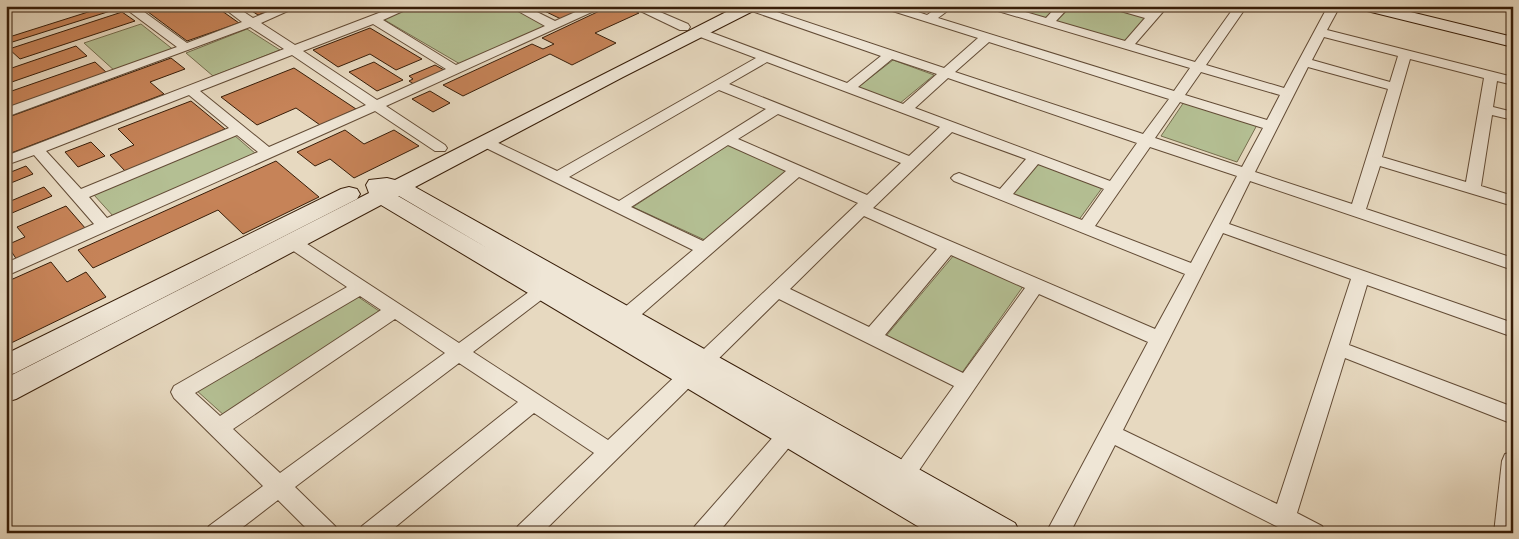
<svg xmlns="http://www.w3.org/2000/svg" width="1519" height="539" font-family="'IM FELL Double Pica',serif">
  <style>
    .green { fill: #b4bf93; stroke: #766e4e }
    .building { fill: #c68358; stroke: #371d08 }
    .lines { fill: none; stroke-linecap: round; stroke-linejoin: round }
    .street-casing { stroke: #634c36; stroke-width: 2 }
    .secondary-casing { stroke: #371d08; stroke-width: 2 }
    .street { fill: #efe6d6; fill-rule: evenodd }
    .secondary { fill: #efe6d6; fill-rule: evenodd }
  </style>
  <rect width="100%" height="100%" fill="#e7d9c0"/>
  <filter id="stains"><feTurbulence type="fractalNoise" baseFrequency=".004" numOctaves="4"/><feColorMatrix values="0 0 0 0 .2 0 0 0 0 .09 0 0 0 0 .02 0 0 0 .5 -.17"/></filter>
  <radialGradient id="worn" r=".72"><stop offset=".6" stop-color="#630" stop-opacity="0"/><stop offset="1" stop-color="#630" stop-opacity=".3"/></radialGradient>
  <g class="green">
    <path d="M416,6H509L547,26L460,64L383,19Z"/>
    <path d="M1002,6H1058L1045,19Z"/>
    <path d="M1072,6H1107L1147,17L1124,42L1056,21Z"/>
    <path d="M141,24L175,51L116,72L84,43Z"/>
    <path d="M247,29L280,50L213,76L186,53Z"/>
    <path d="M893,60L934,75L899,104L857,88Z"/>
    <path d="M1184,102L1257,125L1237,162L1161,136Z"/>
    <path d="M234,135L256,154L114,217L94,195Z"/>
    <path d="M728,145L788,170L707,241L633,207Z"/>
    <path d="M1038,164L1102,188L1078,221L1012,195Z"/>
    <path d="M954,255L1024,285L961,374L886,336Z"/>
    <path d="M357,296L382,313L226,417L196,390Z"/>
  </g>
  <g class="building">
    <path d="M107,6L120,8L6,44V38Z"/>
    <path d="M140,6H215L239,23L187,41Z"/>
    <path d="M244,6H282L258,15Z"/>
    <path d="M534,6H589L561,19Z"/>
    <path d="M610,6H624L639,13L595,33L616,43L572,65L550,54L463,96L443,85L532,44L543,49L554,44L542,38Z"/>
    <path d="M122,12L135,21L20,59L9,49Z"/>
    <path d="M370,28L422,59L396,70L370,54L338,67L313,50Z"/>
    <path d="M76,46L87,56L6,84V70Z"/>
    <path d="M171,58L185,69L150,82L164,94L6,155V118Z"/>
    <path d="M95,62L107,73L6,108V93Z"/>
    <path d="M374,62L403,80L377,91L349,72Z"/>
    <path d="M435,65L446,71L415,85L409,81L413,79L409,76Z"/>
    <path d="M294,68L356,109L320,125L296,108L257,125L221,97Z"/>
    <path d="M430,91L450,103L433,112L412,99Z"/>
    <path d="M191,101L225,129L125,171L110,155L134,145L118,129Z"/>
    <path d="M345,130L364,144L394,130L419,146L354,178L330,159L315,166L297,152Z"/>
    <path d="M91,142L105,156L78,167L65,152Z"/>
    <path d="M276,161L319,197L243,234L218,210L93,268L78,250Z"/>
    <path d="M26,166L33,174L6,185V174Z"/>
    <path d="M44,187L52,196L12,213L6,207V203Z"/>
    <path d="M66,206L86,229L17,260L7,245L25,237L17,227Z"/>
    <path d="M51,262L67,282L86,272L106,297L7,345L6,282Z"/>
  </g>
  <g class="lines">
    <g class="street-casing">
      <g id="street">
        <path d="M122,6H136L187,43L242,22L221,6H235L253,18L282,6H299L261,23L295,45L397,6H414L383,20L456,65L545,26L509,6H525L555,21L589,6H605L386,106L445,145L447,148L445,151H435L375,111L6,276V263L94,224L34,155L6,165V156L284,49L250,27L6,117V108L177,47ZM373,24L446,69L377,100L303,51ZM292,55L366,105L269,147L200,91ZM189,95L229,128L81,189L46,151ZM237,135L258,152L107,218L89,197Z"/>
        <path d="M630,6H646L688,24L690,27L688,30H680Z"/>
        <path d="M741,6H759L944,68L978,38L883,8L881,6H900L927,15L940,6H954L938,18L1174,91L1190,68L988,8L986,6H1005L1046,18L1057,6H1070L1056,21L1125,41L1145,18L1110,8L1108,6H1128L1150,12L1155,6H1168L1135,44L1195,62L1235,6H1247L1206,65L1284,88L1328,6H1340L1327,30L1513,77V85L1497,81L1493,107L1513,112V120L1492,115L1481,186L1513,196V206L1380,166L1366,209L1513,258V270L1250,181L1229,224L1513,323V337L1367,285L1349,345L1513,407V424L1345,358L1297,513L1322,526L1326,533H1290L1115,445L1070,533H1046L1148,342L1039,294L911,482L903,484L895,482L892,475L895,468L954,386L779,299L542,533H514L518,526L594,453L534,413L388,533H358L362,526L518,402L459,363L295,487L335,526L339,533H311L278,500L235,533H205L209,526L263,486L174,398L171,392L174,386L347,287L286,246L284,242L286,238L292,236L298,238L459,343L537,286L543,284L549,286L552,290L549,294L473,352L608,440L858,203L799,177L633,322L626,324L619,322L617,317L619,312L693,250L480,145L478,142L480,139H490L557,171L756,58L695,35L693,32L699,28L847,83L881,56L743,8ZM1324,37L1398,56L1390,82L1312,60ZM989,42L1169,99L1143,134L955,72ZM892,59L937,74L903,104L858,87ZM1410,59L1484,78L1466,182L1382,157ZM767,62L940,127L909,156L729,84ZM1308,67L1388,89L1352,204L1255,172ZM1201,72L1280,95L1267,120L1185,95ZM948,78L1137,143L1110,181L915,108ZM719,90L766,109L619,201L569,177ZM1180,102L1263,128L1242,167L1155,138ZM778,114L901,163L867,195L738,139ZM952,132L1026,159L1000,189L959,173L954,175L951,178L954,181L1185,274L1155,329L873,208ZM728,145L786,171L703,241L631,207ZM1150,147L1237,176L1191,263L1095,226ZM1038,164L1104,189L1082,220L1013,194ZM864,216L937,249L869,327L790,289ZM1223,233L1351,279L1277,504L1123,430ZM951,255L1025,288L963,373L885,335ZM360,296L381,310L220,416L195,393ZM395,319L445,353L280,473L233,429Z"/>
        <path d="M789,424L796,427L800,433L796,439L718,533H691L695,526L782,427Z"/>
        <path d="M1513,452V533H1494L1502,461L1505,454Z"/>
      </g>
    </g>
    <g class="secondary-casing">
      <g id="secondary">
        <path d="M738,6H759L757,9L623,77L415,187L1015,523L1020,533H929L381,205L16,399L6,402V378L369,193L366,185L369,180L387,178L395,180ZM398,196H399L489,249Z"/>
        <path d="M1357,6H1386L1513,37V47L1359,9Z"/>
        <path d="M349,187L357,189L360,194L357,199L15,373L6,376V354L341,189Z"/>
      </g>
    </g>
    <use href="#street" class="street"/>
    <use href="#secondary" class="secondary"/>
  </g>
  <rect width="1519" height="539" fill="none" stroke="#e7d9c0" stroke-width="25"/>
  <rect x="8" y="8" width="1504" height="524" fill="none" stroke="#371d08" stroke-width="2.5"/>
  <rect x="12" y="12" width="1494" height="514" fill="none" stroke="#371d08"/>
  <rect width="100%" height="100%" filter="url(#stains)"/>
  <rect width="100%" height="100%" fill="url(#worn)"/>
</svg>
